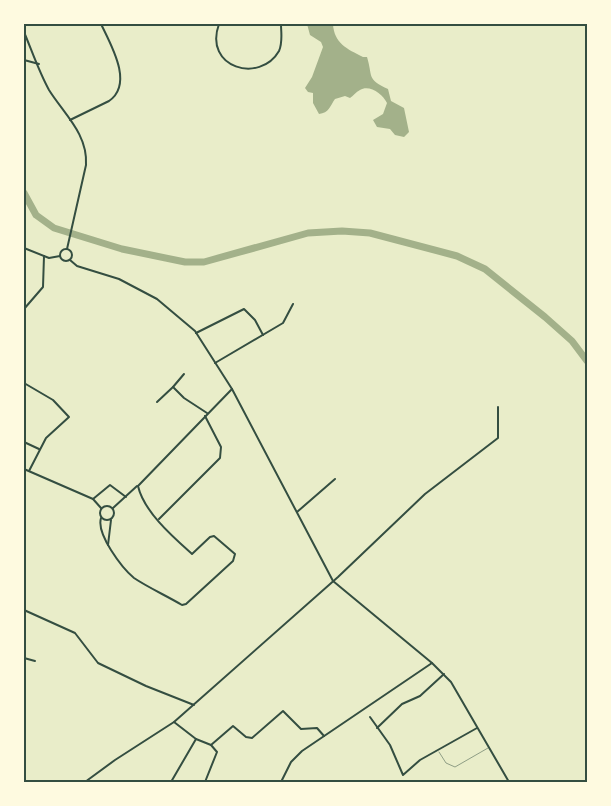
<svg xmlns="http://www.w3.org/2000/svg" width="611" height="806" font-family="Poppins,sans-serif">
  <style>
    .water { fill: #a3b18a }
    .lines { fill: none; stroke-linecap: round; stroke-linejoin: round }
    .river { stroke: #a3b18a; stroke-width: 7 }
    .service { stroke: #344e41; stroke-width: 0.5 }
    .minor { stroke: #344e41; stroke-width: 2 }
    .tertiary { stroke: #344e41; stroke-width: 2.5 }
    .neatline { fill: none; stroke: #344e41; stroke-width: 2 }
  </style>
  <rect width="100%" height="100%" fill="#e9edc9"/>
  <path class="water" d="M307,24H333C334,43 347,49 363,57H367C373,76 366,79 388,89L391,101L404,108L409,132L404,137L395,135L390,129L377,127L373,120L383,114L387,103C383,94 369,84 360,90C356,92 353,96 350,98L345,96L335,99C330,106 329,113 319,114L313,103V93L308,92L305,88L312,77L323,47L321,42L310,35Z"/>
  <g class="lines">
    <path class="river" d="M24,193L36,215L54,228L122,249L185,262H204L308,233L342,231L370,233L457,256L485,269L545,317L572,341L587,361"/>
    <path class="service" d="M439,752L446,763L455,767L488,748"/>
    <g class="minor">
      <path d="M219,24C203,68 260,84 279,51C283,42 281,33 281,24"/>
      <path d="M24,32C32,51 39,72 49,90C64,114 88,134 86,165L67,249"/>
      <path d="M24,60L39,64"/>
      <path d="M70,120L109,101C134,84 111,45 101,24"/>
      <path d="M24,248L49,258L60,256"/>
      <circle cx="66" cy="255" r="6"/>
      <path d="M70,260L77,266L119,279L157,299L195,331L232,389L333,581L432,663L451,682L509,782"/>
      <path d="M24,309L43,287L44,256"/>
      <path d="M196,333L244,309L255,320L263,335"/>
      <path d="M215,363L283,323L293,304"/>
      <path d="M24,383L53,400L69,417L46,438L29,471"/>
      <path d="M173,387L184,374"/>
      <path d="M157,402L173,387L184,398L207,413"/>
      <path d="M24,442L39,449"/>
      <path d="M24,469L93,499L101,508"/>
      <path d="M93,499L110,485L126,497"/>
      <circle cx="107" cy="513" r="7"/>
      <path d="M113,508L137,486"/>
      <path d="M297,512L335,479"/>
      <path d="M101,518C96,534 122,568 134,578C149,588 167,596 182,605L186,604L233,561L235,554L214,536L210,537L192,554C173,537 144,512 138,486L232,389"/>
      <path d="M159,519L220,458L221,447L205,416"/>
      <path d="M108,545L111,520"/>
      <path d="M24,610L75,633L98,663L146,686L194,705"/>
      <path d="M24,658L35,661"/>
      <path d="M370,717L390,745L403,775L420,760L477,728"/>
      <path d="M174,722L196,739L211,745L217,752L205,782"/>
      <path d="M377,728L402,704L420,696L444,674"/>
      <path d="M211,745L233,726L246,737L252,738L283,711L301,729L317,728L324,736"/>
      <path d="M85,782L115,760L174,722L338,577L425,494L498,438V407"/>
      <path d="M171,782L196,739"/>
      <path d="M281,782L291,762L302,751L432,663"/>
    </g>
    <path class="tertiary" d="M586,24L587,28"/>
  </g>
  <rect width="611" height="806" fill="none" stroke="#fefae0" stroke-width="50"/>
  <rect x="25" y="25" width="561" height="756" class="neatline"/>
</svg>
